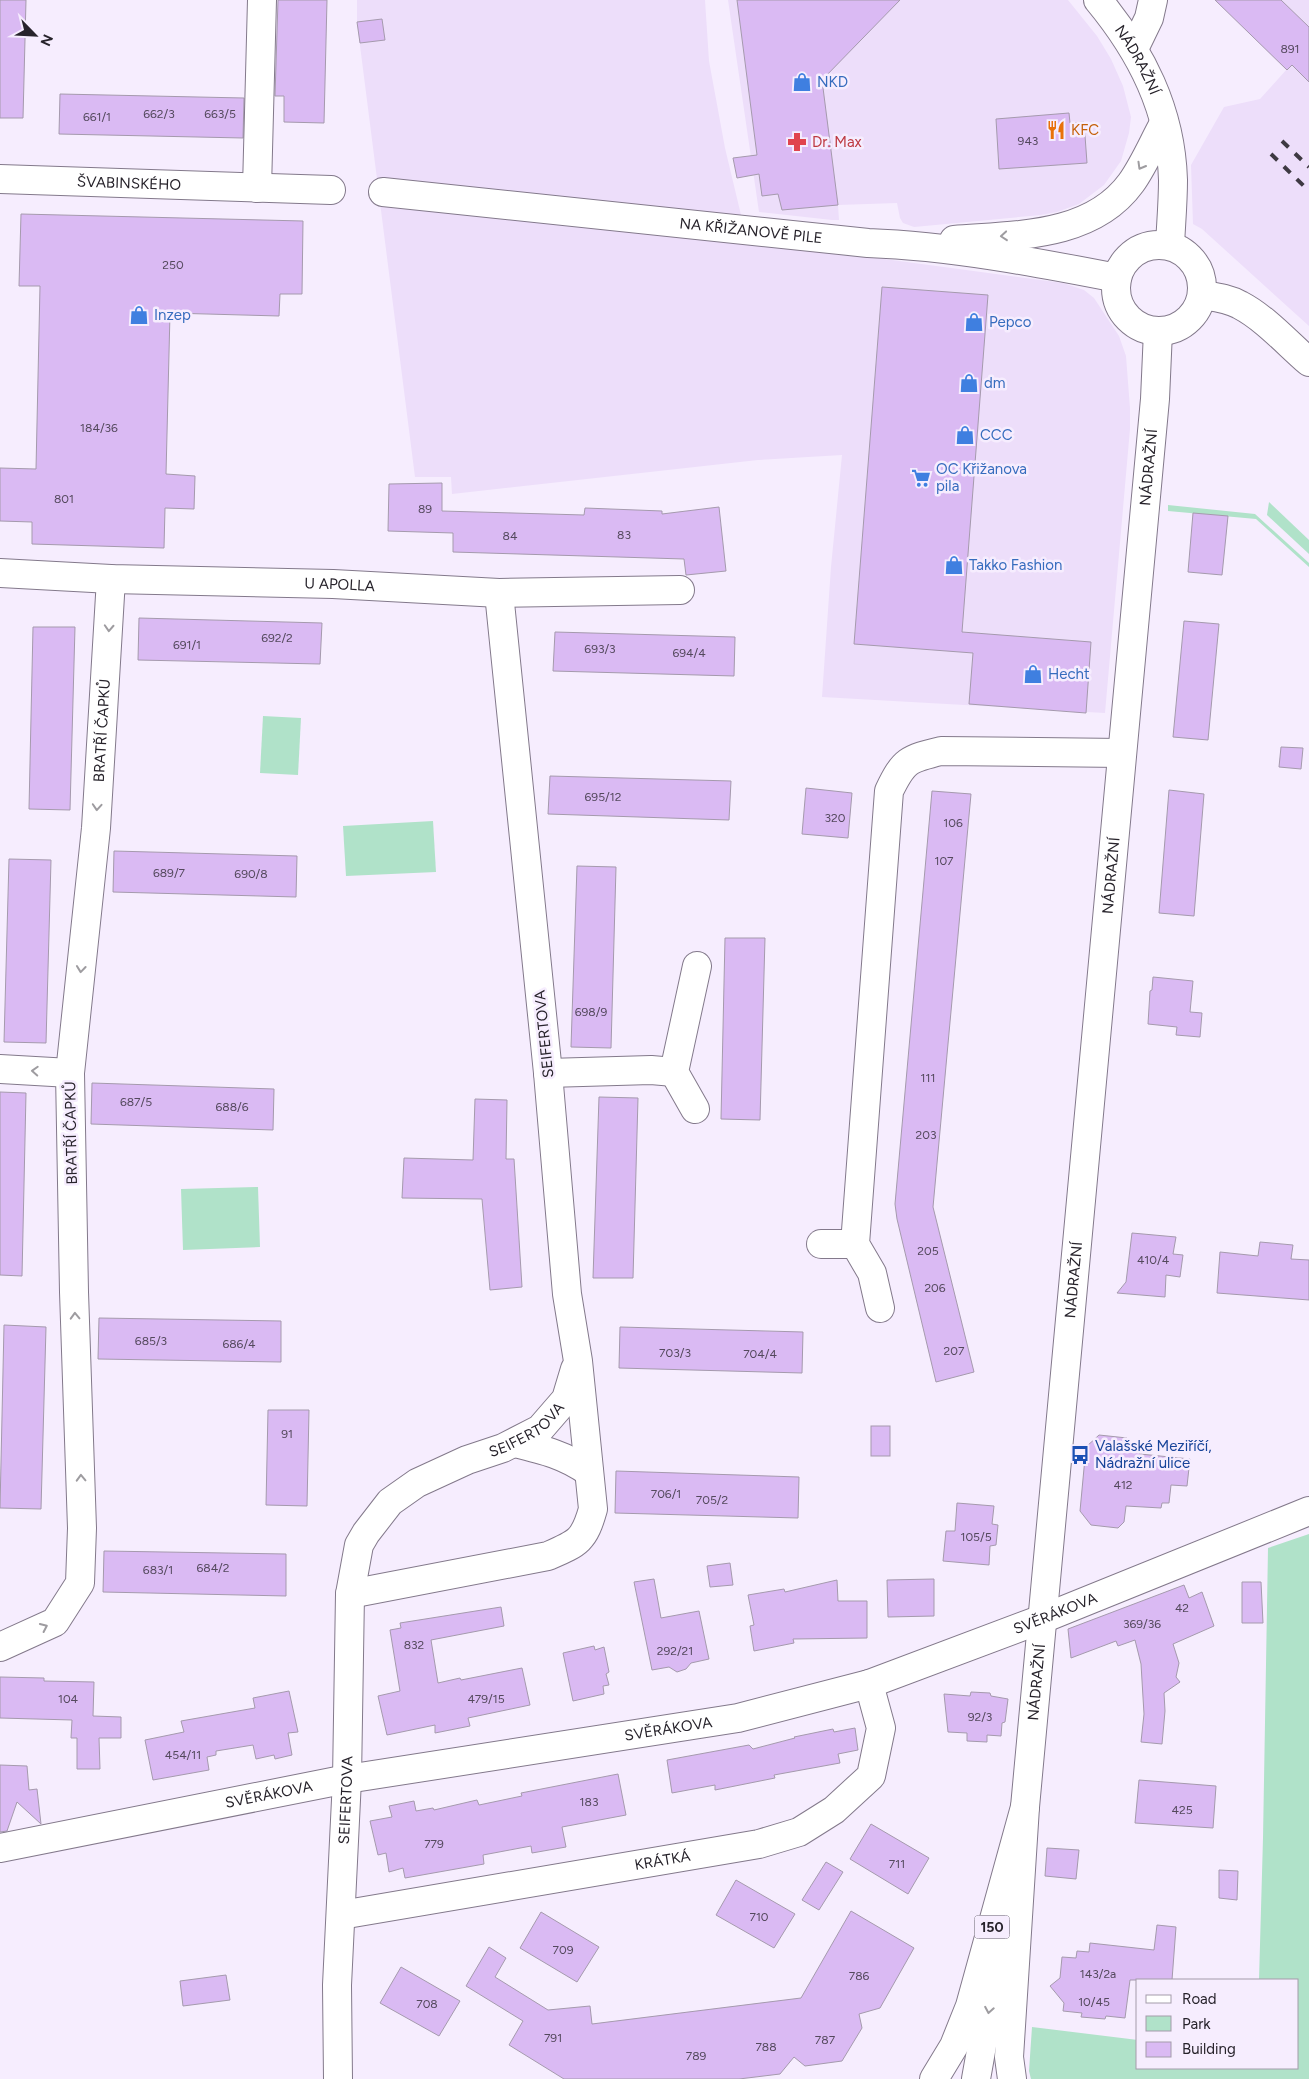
<svg xmlns="http://www.w3.org/2000/svg" width="1309" height="2079" font-family="Figtree,sans-serif">
  <style>
    .built { fill: #eddefa }
    .green { fill: #b0e2c9 }
    .building { fill: #dabaf3; stroke: #a59aad }
    .lines { fill: none; stroke-linecap: round; stroke-linejoin: round }
    .street-casing { stroke: #83798b; stroke-width: 30 }
    .secondary-casing { stroke: #83798b; stroke-width: 30 }
    .primary-casing { stroke: #83798b; stroke-width: 30 }
    .street { stroke: #fff; stroke-width: 28 }
    .secondary { stroke: #fff; stroke-width: 28 }
    .primary { stroke: #fff; stroke-width: 28 }
    .rail { stroke: #3e3942; stroke-width: 4; stroke-dasharray: 9 9; stroke-linecap: butt }
    .oneway { stroke: #9e9ca0 }
    .labels { text-anchor: middle; dominant-baseline: central; stroke-width: 5; stroke-linejoin: round; paint-order: stroke }
    .number-label { font-size: 12px; fill: #54495d }
    .shield { fill: #f6edfe; stroke: #65606a; stroke-width: 1 }
    .shield-label { font-size: 14px; font-weight: bold; fill: #27232b }
    .street-label { font-size: 15px; fill: #27232b; stroke: #f6edfe }
    .shop-label { font-size: 15px; fill: #366cbe; stroke: #f6edfe; text-anchor: start }
    .food-label { font-size: 15px; fill: #c56008; stroke: #f6edfe; text-anchor: start }
    .health-label { font-size: 15px; fill: #be3a42; stroke: #f6edfe; text-anchor: start }
    .transit-label { font-size: 15px; fill: #164399; stroke: #f6edfe; text-anchor: start }
  </style>
  <rect width="100%" height="100%" fill="#f6edfe"/>
  <g class="built">
    <path d="M357,0H705L709,61L725,148L741,215L743,244L827,252L839,255L877,258L1063,283L1084,290L1094,298L1119,336L1126,356L1130,408V429L1105,713L822,697L831,567L842,455L758,460L452,494L451,477H415L357,22Z"/>
    <path d="M728,0H1068L1097,36L1111,59L1123,86L1131,117L1129,133L1121,161L1104,185L1079,204L1057,212L1041,215L914,227L903,223L900,218L897,203L838,205L839,220H832L759,212Z"/>
    <path d="M1215,0H1309V326L1202,229L1193,224L1191,165L1224,107L1260,99L1287,69Z"/>
  </g>
  <g class="green">
    <path d="M1269,502L1309,540V554L1267,515Z"/>
    <path d="M1168,505L1255,514L1309,563V567L1256,519L1168,511Z"/>
    <path d="M263,716L301,718L298,775L260,773Z"/>
    <path d="M433,821L436,872L346,876L343,826Z"/>
    <path d="M258,1187L260,1247L183,1250L181,1189Z"/>
    <path d="M1309,1534V2079H1031L1029,2071L1032,2027L1138,2040V2068H1298V1980H1259L1263,1838L1268,1548Z"/>
  </g>
  <g class="building">
    <path d="M0,0H26L23,118H0Z"/>
    <path d="M278,0H327L324,123L284,122V96H275Z"/>
    <path d="M737,0H900L822,80L838,205L782,210L778,194L762,196L759,174L737,178L733,158L757,155Z"/>
    <path d="M1215,0H1281L1309,27V82L1292,65L1287,70Z"/>
    <path d="M382,19L385,40L360,43L357,22Z"/>
    <path d="M60,94L244,98L243,138L59,134Z"/>
    <path d="M1069,113L1070,123L1084,122L1087,163L999,169L996,119Z"/>
    <path d="M21,214L303,221L302,294H280L279,316L170,313L166,474L195,476L194,509L165,508L164,548L32,544V522L0,521V468L36,469L40,286H19Z"/>
    <path d="M882,287L988,295L962,632L1091,642L1086,713L969,704L973,653L854,644Z"/>
    <path d="M442,483V511L584,515L585,508L662,511V514L719,507L726,571L686,575L684,559L453,552V533L388,531L389,484Z"/>
    <path d="M1193,513L1228,516L1222,575L1188,572Z"/>
    <path d="M139,618L322,623L320,664L138,660Z"/>
    <path d="M1184,621L1219,624L1208,740L1173,737Z"/>
    <path d="M33,627H75L70,810L29,809Z"/>
    <path d="M555,632L735,637L734,676L553,671Z"/>
    <path d="M1281,747L1303,748L1301,769L1279,767Z"/>
    <path d="M550,776L731,781L729,820L548,814Z"/>
    <path d="M806,788L852,793L848,838L802,834Z"/>
    <path d="M1169,790L1204,794L1194,916L1159,913Z"/>
    <path d="M932,791L971,794L933,1207L974,1372L936,1382L897,1219L895,1204Z"/>
    <path d="M114,851L297,856L296,897L113,892Z"/>
    <path d="M9,859L51,860L46,1043L4,1042Z"/>
    <path d="M577,866L616,867L611,1048L571,1047Z"/>
    <path d="M725,938H765L760,1120L721,1119Z"/>
    <path d="M1153,977L1193,981L1190,1012L1202,1013L1200,1037L1176,1035L1177,1027L1148,1024L1150,991L1152,990Z"/>
    <path d="M92,1083L274,1089L273,1130L91,1124Z"/>
    <path d="M0,1092L26,1093L22,1276L0,1275Z"/>
    <path d="M599,1097L638,1098L633,1278H593Z"/>
    <path d="M475,1099L507,1100L506,1159H514L522,1287L490,1290L482,1199L402,1198L404,1158L473,1160Z"/>
    <path d="M1132,1233L1176,1237L1173,1254L1183,1255L1180,1277L1166,1275L1165,1297L1117,1293L1126,1282Z"/>
    <path d="M1260,1242L1293,1245L1291,1259L1309,1260V1300L1217,1293L1220,1252L1258,1256Z"/>
    <path d="M99,1318L281,1321V1362L98,1359Z"/>
    <path d="M4,1325L46,1327L41,1509L0,1508Z"/>
    <path d="M620,1327L803,1332L802,1373L619,1368Z"/>
    <path d="M268,1410H309L307,1506L266,1505Z"/>
    <rect x="871" y="1426" width="19" height="30"/>
    <path d="M1099,1435L1127,1438L1140,1454L1190,1459L1187,1486L1171,1485L1169,1503H1162L1161,1508L1126,1506L1124,1522L1118,1528L1091,1525L1080,1511L1086,1447Z"/>
    <path d="M616,1471L799,1477L798,1518L615,1513Z"/>
    <path d="M957,1503L994,1506L992,1524L998,1525L996,1545L990,1546L989,1565L943,1561L946,1531H955Z"/>
    <path d="M104,1551L286,1554V1596L103,1592Z"/>
    <path d="M730,1563L733,1585L710,1587L707,1566Z"/>
    <path d="M654,1579L661,1618L699,1611L709,1659L691,1663L686,1669L677,1672L669,1667L652,1670L634,1582Z"/>
    <path d="M934,1579V1616L888,1617L887,1580Z"/>
    <path d="M837,1580L838,1601H867V1638L793,1639L794,1643L754,1651L750,1626L754,1625L748,1595L784,1589L785,1592Z"/>
    <path d="M1242,1582H1261L1263,1623H1242Z"/>
    <path d="M1184,1585L1189,1598L1202,1592L1214,1626L1173,1644L1179,1663L1176,1677L1180,1682L1164,1693L1165,1711L1162,1744L1141,1742L1144,1714L1141,1664L1135,1640L1118,1646L1116,1641L1071,1658L1068,1629Z"/>
    <path d="M501,1607L504,1626L431,1640L438,1683L460,1678L461,1680L522,1668L530,1705L468,1718L470,1726L435,1733V1725L387,1735L378,1696L400,1691L390,1630L401,1628L400,1623Z"/>
    <path d="M594,1646L595,1650L604,1647L609,1672L606,1674L609,1685L603,1686L604,1694L573,1701L563,1653Z"/>
    <path d="M0,1677L44,1678V1681L94,1682L93,1716L121,1717V1738H99L100,1769H77V1738H71L72,1720L0,1718Z"/>
    <path d="M289,1691L298,1732L288,1733L292,1755L275,1759L274,1755L256,1759L253,1745L216,1751V1755L207,1757L209,1770L153,1780L145,1740L184,1732L181,1721L255,1708L253,1698Z"/>
    <path d="M971,1692L990,1693L991,1696L1008,1699L1005,1722L1002,1723L1001,1736L987,1735V1742L967,1741V1733L948,1732L944,1694L970,1696Z"/>
    <path d="M855,1728L858,1750L838,1754L840,1763L774,1775L775,1778L715,1790V1785L672,1793L667,1760L749,1745L753,1749L795,1738L794,1737L833,1729L834,1732Z"/>
    <path d="M0,1765L27,1766L29,1790L37,1789L41,1824L17,1802L7,1831L0,1832Z"/>
    <path d="M618,1774L626,1815L562,1827L566,1847L532,1853L531,1846L483,1855L484,1864L405,1878L403,1868L389,1872L386,1853L378,1855L370,1821L392,1817L389,1806L414,1801L416,1811L433,1808L434,1810L477,1800L479,1805L522,1796L521,1793Z"/>
    <path d="M1139,1780L1216,1786L1213,1828L1135,1823Z"/>
    <path d="M871,1824L929,1858L908,1894L850,1859Z"/>
    <path d="M1047,1848L1079,1850L1076,1879L1045,1876Z"/>
    <path d="M826,1862L843,1872L819,1910L802,1900Z"/>
    <path d="M1219,1870L1238,1871L1237,1900L1219,1898Z"/>
    <path d="M736,1880L795,1914L774,1948L716,1915Z"/>
    <path d="M851,1911L914,1948L880,2008L859,2014L862,2028L842,2061L805,2066L794,2057L780,2074L739,2079H564L509,2045L523,2021L466,1986L489,1947L506,1958L495,1977L548,2010L590,2006L592,2024L801,1998Z"/>
    <path d="M541,1912L599,1947L577,1982L520,1948Z"/>
    <path d="M1157,1925L1176,1927L1172,1980H1130L1125,2018L1106,2016L1105,2019L1081,2017L1082,2013L1063,2011L1064,2003L1050,1986L1060,1978L1062,1957L1076,1958L1077,1951L1089,1952L1090,1943L1154,1950Z"/>
    <path d="M401,1967L460,2001L439,2036L380,2003Z"/>
    <path d="M226,1975L230,2000L183,2006L180,1981Z"/>
  </g>
  <g class="lines">
    <g class="street-casing">
      <g id="street">
        <path d="M1134,49L1149,18L1153,0"/>
        <path id="s1" d="M0,179L331,190"/>
        <path d="M257,188L262,0"/>
        <path id="s2" d="M383,192L868,243C951,246 1035,262 1117,278"/>
        <path d="M954,240C1014,235 1091,238 1131,183C1144,165 1153,143 1164,123"/>
        <path d="M1202,295C1215,297 1228,298 1240,305C1265,318 1287,343 1309,362"/>
        <path id="s3" d="M0,573L111,579L333,584L499,593L680,590"/>
        <path d="M0,1069L70,1073"/>
        <path d="M548,1073L651,1070L674,1072"/>
        <path d="M695,1109L674,1072L697,966"/>
        <path d="M821,1244H855"/>
        <path d="M880,1308L872,1273L855,1244L889,791C904,760 908,759 941,751L1122,753"/>
        <path d="M515,1443C544,1450 565,1455 589,1472"/>
        <path d="M350,1594L548,1556C578,1543 584,1541 593,1509L578,1361L567,1294L548,1073L499,593"/>
        <path id="s4" d="M0,1647L55,1622L80,1583L82,1528L74,1292L70,1073L96,828L111,579"/>
        <path id="s5" d="M0,1848L347,1779L738,1718L869,1684L1042,1619L1309,1511"/>
        <path id="s6" d="M341,1915L759,1844L799,1832L834,1810L871,1776L881,1728L869,1684"/>
        <path id="s7" d="M338,2079L337,1985L347,1779L350,1594L359,1545L366,1533L390,1502L417,1483L467,1460L503,1448L540,1429L566,1399L575,1369"/>
      </g>
    </g>
    <g class="secondary-casing">
      <g id="secondary">
        <path id="s8" d="M1098,0C1141,52 1171,110 1173,180C1173,202 1171,224 1170,245"/>
        <circle cx="1159" cy="288" r="43"/>
        <path d="M976,2079L1001,1939"/>
        <path id="s9" d="M1012,2079L1009,2057L1025,1807L1155,399L1158,331"/>
      </g>
    </g>
    <g class="primary-casing">
      <path id="primary" d="M934,2079L954,2046L970,2006L1025,1807"/>
    </g>
    <use href="#street" class="street"/>
    <use href="#secondary" class="secondary"/>
    <use href="#primary" class="primary"/>
    <g class="rail">
      <path d="M1282,141L1309,167"/>
      <path d="M1271,154L1309,191"/>
    </g>
  </g>
  <defs><path id="oneway-chevron" d="M-2-3.5L2.5 0L-2 3.5" fill="none" stroke-width="1.6" stroke-linecap="round" stroke-linejoin="round" transform="scale(1.25)"/></defs>
  <g class="oneway">
    <use href="#oneway-chevron" transform="translate(1141 166) rotate(120)"/>
    <use href="#oneway-chevron" transform="translate(1004 236) rotate(175)"/>
    <use href="#oneway-chevron" transform="translate(109 628) rotate(93)"/>
    <use href="#oneway-chevron" transform="translate(97 807) rotate(94)"/>
    <use href="#oneway-chevron" transform="translate(81 969) rotate(96)"/>
    <use href="#oneway-chevron" transform="translate(35 1071) rotate(-177)"/>
    <use href="#oneway-chevron" transform="translate(75 1316) rotate(-92)"/>
    <use href="#oneway-chevron" transform="translate(81 1478) rotate(-92)"/>
    <use href="#oneway-chevron" transform="translate(44 1627) rotate(-25)"/>
    <use href="#oneway-chevron" transform="translate(989 2010) rotate(100)"/>
  </g>
  <defs>
    <g id="shop-bare" transform="scale(1.5)"><path d="M-5-2.5h2.3a2.7 3.5 0 0 1 5.4 0H5L5.5 6h-11ZM-1.5-2.5h3a1.5 2.3 0 0 0-3 0Z" fill="#3f7fe0" stroke="#f6edfe" stroke-width="2.5" paint-order="stroke"/></g>
    <g id="restaurant-bare" transform="scale(1.5)"><path d="M-5-6h1v4h1v-4h1v4h1v-4h1v5L-1.5 .5V6h-2V.5L-5-1ZM5-6V6H3V1.5H1.5Q1.5-4 5-6Z" fill="#e8710a" stroke="#f6edfe" stroke-width="2.5" paint-order="stroke"/></g>
    <g id="pharmacy-bare" transform="scale(1.5)"><path d="M-2-6h4v4h4v4h-4v4h-4v-4h-4v-4h4Z" fill="#e0444e" stroke="#f6edfe" stroke-width="2.5" paint-order="stroke"/></g>
    <g id="supermarket-bare" transform="scale(1.5)"><path d="M-6-5.5h2.5l.6 2H6L4.5 2H-2.5L-4.4-4H-6ZM-1.5 3.2a1.3 1.3 0 1 0 .1 0ZM3 3.2a1.3 1.3 0 1 0 .1 0Z" fill="#3f7fe0" stroke="#f6edfe" stroke-width="2.5" paint-order="stroke"/></g>
    <g id="bus-bare" transform="scale(1.5)"><path d="M-5-6H5V4H4V6H2V4H-2V6H-4V4H-5ZM-3.5-4V0h7V-4ZM-3.5 1.2v1.5H-2V1.2ZM2 1.2v1.5H3.5V1.2Z" fill="#1a4fb4" stroke="#f6edfe" stroke-width="2.5" paint-order="stroke"/></g>
  </defs>
  <g fill-rule="evenodd">
    <use href="#shop-bare" x="802" y="82"/>
    <use href="#restaurant-bare" x="1056" y="130"/>
    <use href="#pharmacy-bare" x="797" y="142"/>
    <use href="#shop-bare" x="139" y="315"/>
    <use href="#shop-bare" x="974" y="322"/>
    <use href="#shop-bare" x="969" y="383"/>
    <use href="#shop-bare" x="965" y="435"/>
    <use href="#supermarket-bare" x="921" y="478"/>
    <use href="#shop-bare" x="954" y="565"/>
    <use href="#shop-bare" x="1033" y="674"/>
    <use href="#bus-bare" x="1080" y="1455"/>
  </g>
  <g class="labels">
    <g class="number-label">
      <text x="1290" y="49">891</text>
      <text x="159" y="114">662/3</text>
      <text x="220" y="114">663/5</text>
      <text x="97" y="117">661/1</text>
      <text x="1028" y="141">943</text>
      <text x="173" y="265">250</text>
      <text x="99" y="428">184/36</text>
      <text x="64" y="499">801</text>
      <text x="425" y="509">89</text>
      <text x="624" y="535">83</text>
      <text x="510" y="536">84</text>
      <text x="277" y="638">692/2</text>
      <text x="187" y="645">691/1</text>
      <text x="600" y="649">693/3</text>
      <text x="689" y="653">694/4</text>
      <text x="603" y="797">695/12</text>
      <text x="835" y="818">320</text>
      <text x="953" y="823">106</text>
      <text x="944" y="861">107</text>
      <text x="169" y="873">689/7</text>
      <text x="251" y="874">690/8</text>
      <text x="591" y="1012">698/9</text>
      <text x="928" y="1078">111</text>
      <text x="136" y="1102">687/5</text>
      <text x="232" y="1107">688/6</text>
      <text x="926" y="1135">203</text>
      <text x="928" y="1251">205</text>
      <text x="1153" y="1260">410/4</text>
      <text x="935" y="1288">206</text>
      <text x="151" y="1341">685/3</text>
      <text x="239" y="1344">686/4</text>
      <text x="954" y="1351">207</text>
      <text x="675" y="1353">703/3</text>
      <text x="760" y="1354">704/4</text>
      <text x="287" y="1434">91</text>
      <text x="1123" y="1485">412</text>
      <text x="666" y="1494">706/1</text>
      <text x="712" y="1500">705/2</text>
      <text x="976" y="1537">105/5</text>
      <text x="213" y="1568">684/2</text>
      <text x="158" y="1570">683/1</text>
      <text x="1182" y="1608">42</text>
      <text x="1142" y="1624">369/36</text>
      <text x="414" y="1645">832</text>
      <text x="675" y="1651">292/21</text>
      <text x="68" y="1699">104</text>
      <text x="486" y="1699">479/15</text>
      <text x="980" y="1717">92/3</text>
      <text x="183" y="1755">454/11</text>
      <text x="589" y="1802">183</text>
      <text x="1182" y="1810">425</text>
      <text x="434" y="1844">779</text>
      <text x="897" y="1864">711</text>
      <text x="759" y="1917">710</text>
      <text x="563" y="1950">709</text>
      <text x="1098" y="1974">143/2a</text>
      <text x="859" y="1976">786</text>
      <text x="1094" y="2002">10/45</text>
      <text x="427" y="2004">708</text>
      <text x="553" y="2038">791</text>
      <text x="825" y="2040">787</text>
      <text x="766" y="2047">788</text>
      <text x="696" y="2056">789</text>
    </g>
    <rect class="shield" x="974.5" y="1915.5" width="35" height="23" rx="4"/>
    <g class="shield-label">
      <text x="992" y="1927">150</text>
    </g>
    <g class="street-label">
      <text stroke="none"><textPath href="#s8" startOffset="72">NÁDRAŽNÍ</textPath></text>
      <text stroke="none"><textPath href="#s1" startOffset="129">ŠVABINSKÉHO</textPath></text>
      <text stroke="none"><textPath href="#s2" startOffset="370">NA KŘIŽANOVĚ PILE</textPath></text>
      <text stroke="none"><textPath href="#s9" startOffset="1618">NÁDRAŽNÍ</textPath></text>
      <text stroke="none"><textPath href="#s3" startOffset="340">U APOLLA</textPath></text>
      <text stroke="none"><textPath href="#s4" startOffset="961">BRATŘÍ ČAPKŮ</textPath></text>
      <text stroke="none"><textPath href="#s9" startOffset="1208">NÁDRAŽNÍ</textPath></text>
      <text transform="translate(544 1034) rotate(-96)">SEIFERTOVA</text>
      <text transform="translate(71 1133) rotate(-91)">BRATŘÍ ČAPKŮ</text>
      <text stroke="none"><textPath href="#s9" startOffset="802">NÁDRAŽNÍ</textPath></text>
      <text stroke="none"><textPath href="#s7" startOffset="744">SEIFERTOVA</textPath></text>
      <text stroke="none"><textPath href="#s5" startOffset="1084">SVĚRÁKOVA</textPath></text>
      <text stroke="none"><textPath href="#s9" startOffset="398">NÁDRAŽNÍ</textPath></text>
      <text stroke="none"><textPath href="#s5" startOffset="679">SVĚRÁKOVA</textPath></text>
      <text stroke="none"><textPath href="#s5" startOffset="274">SVĚRÁKOVA</textPath></text>
      <text stroke="none"><textPath href="#s7" startOffset="279">SEIFERTOVA</textPath></text>
      <text stroke="none"><textPath href="#s6" startOffset="326">KRÁTKÁ</textPath></text>
    </g>
    <g class="shop-label">
      <text x="817" y="82">NKD</text>
      <text x="154" y="315">Inzep</text>
      <text x="989" y="322">Pepco</text>
      <text x="984" y="383">dm</text>
      <text x="980" y="435">CCC</text>
      <text x="936" y="469">OC Křižanova<tspan x="936" dy="17">pila</tspan></text>
      <text x="969" y="565">Takko Fashion</text>
      <text x="1048" y="674">Hecht</text>
    </g>
    <g class="food-label">
      <text x="1071" y="130">KFC</text>
    </g>
    <g class="health-label">
      <text x="812" y="142">Dr. Max</text>
    </g>
    <g class="transit-label">
      <text x="1095" y="1446">Valašské Meziříčí,<tspan x="1095" dy="17">Nádražní ulice</tspan></text>
    </g>
  </g>
  <rect x="1136" y="1979" width="162" height="90" fill="#f6edfe" stroke="#a39caa"/>
  <rect x="1146" y="1995" width="25" height="8" fill="#ffffff" stroke="#a39caa"/>
  <text x="1182" y="2004" font-size="15" fill="#27232b">Road</text>
  <rect x="1146" y="2016" width="25" height="15" fill="#b0e2c9" stroke="#a39caa"/>
  <text x="1182" y="2029" font-size="15" fill="#27232b">Park</text>
  <rect x="1146" y="2042" width="25" height="15" fill="#dabaf3" stroke="#a39caa"/>
  <text x="1182" y="2054" font-size="15" fill="#27232b">Building</text>
  <g transform="translate(35 35) rotate(114)" stroke="#f6edfe" stroke-width="4" paint-order="stroke">
  <path d="M0-4L9 19L0 12L-9 19Z" fill="#27232b"/>
  <text y="-8" font-size="14" font-weight="bold" text-anchor="middle" fill="#27232b">N</text>
  </g>
</svg>
